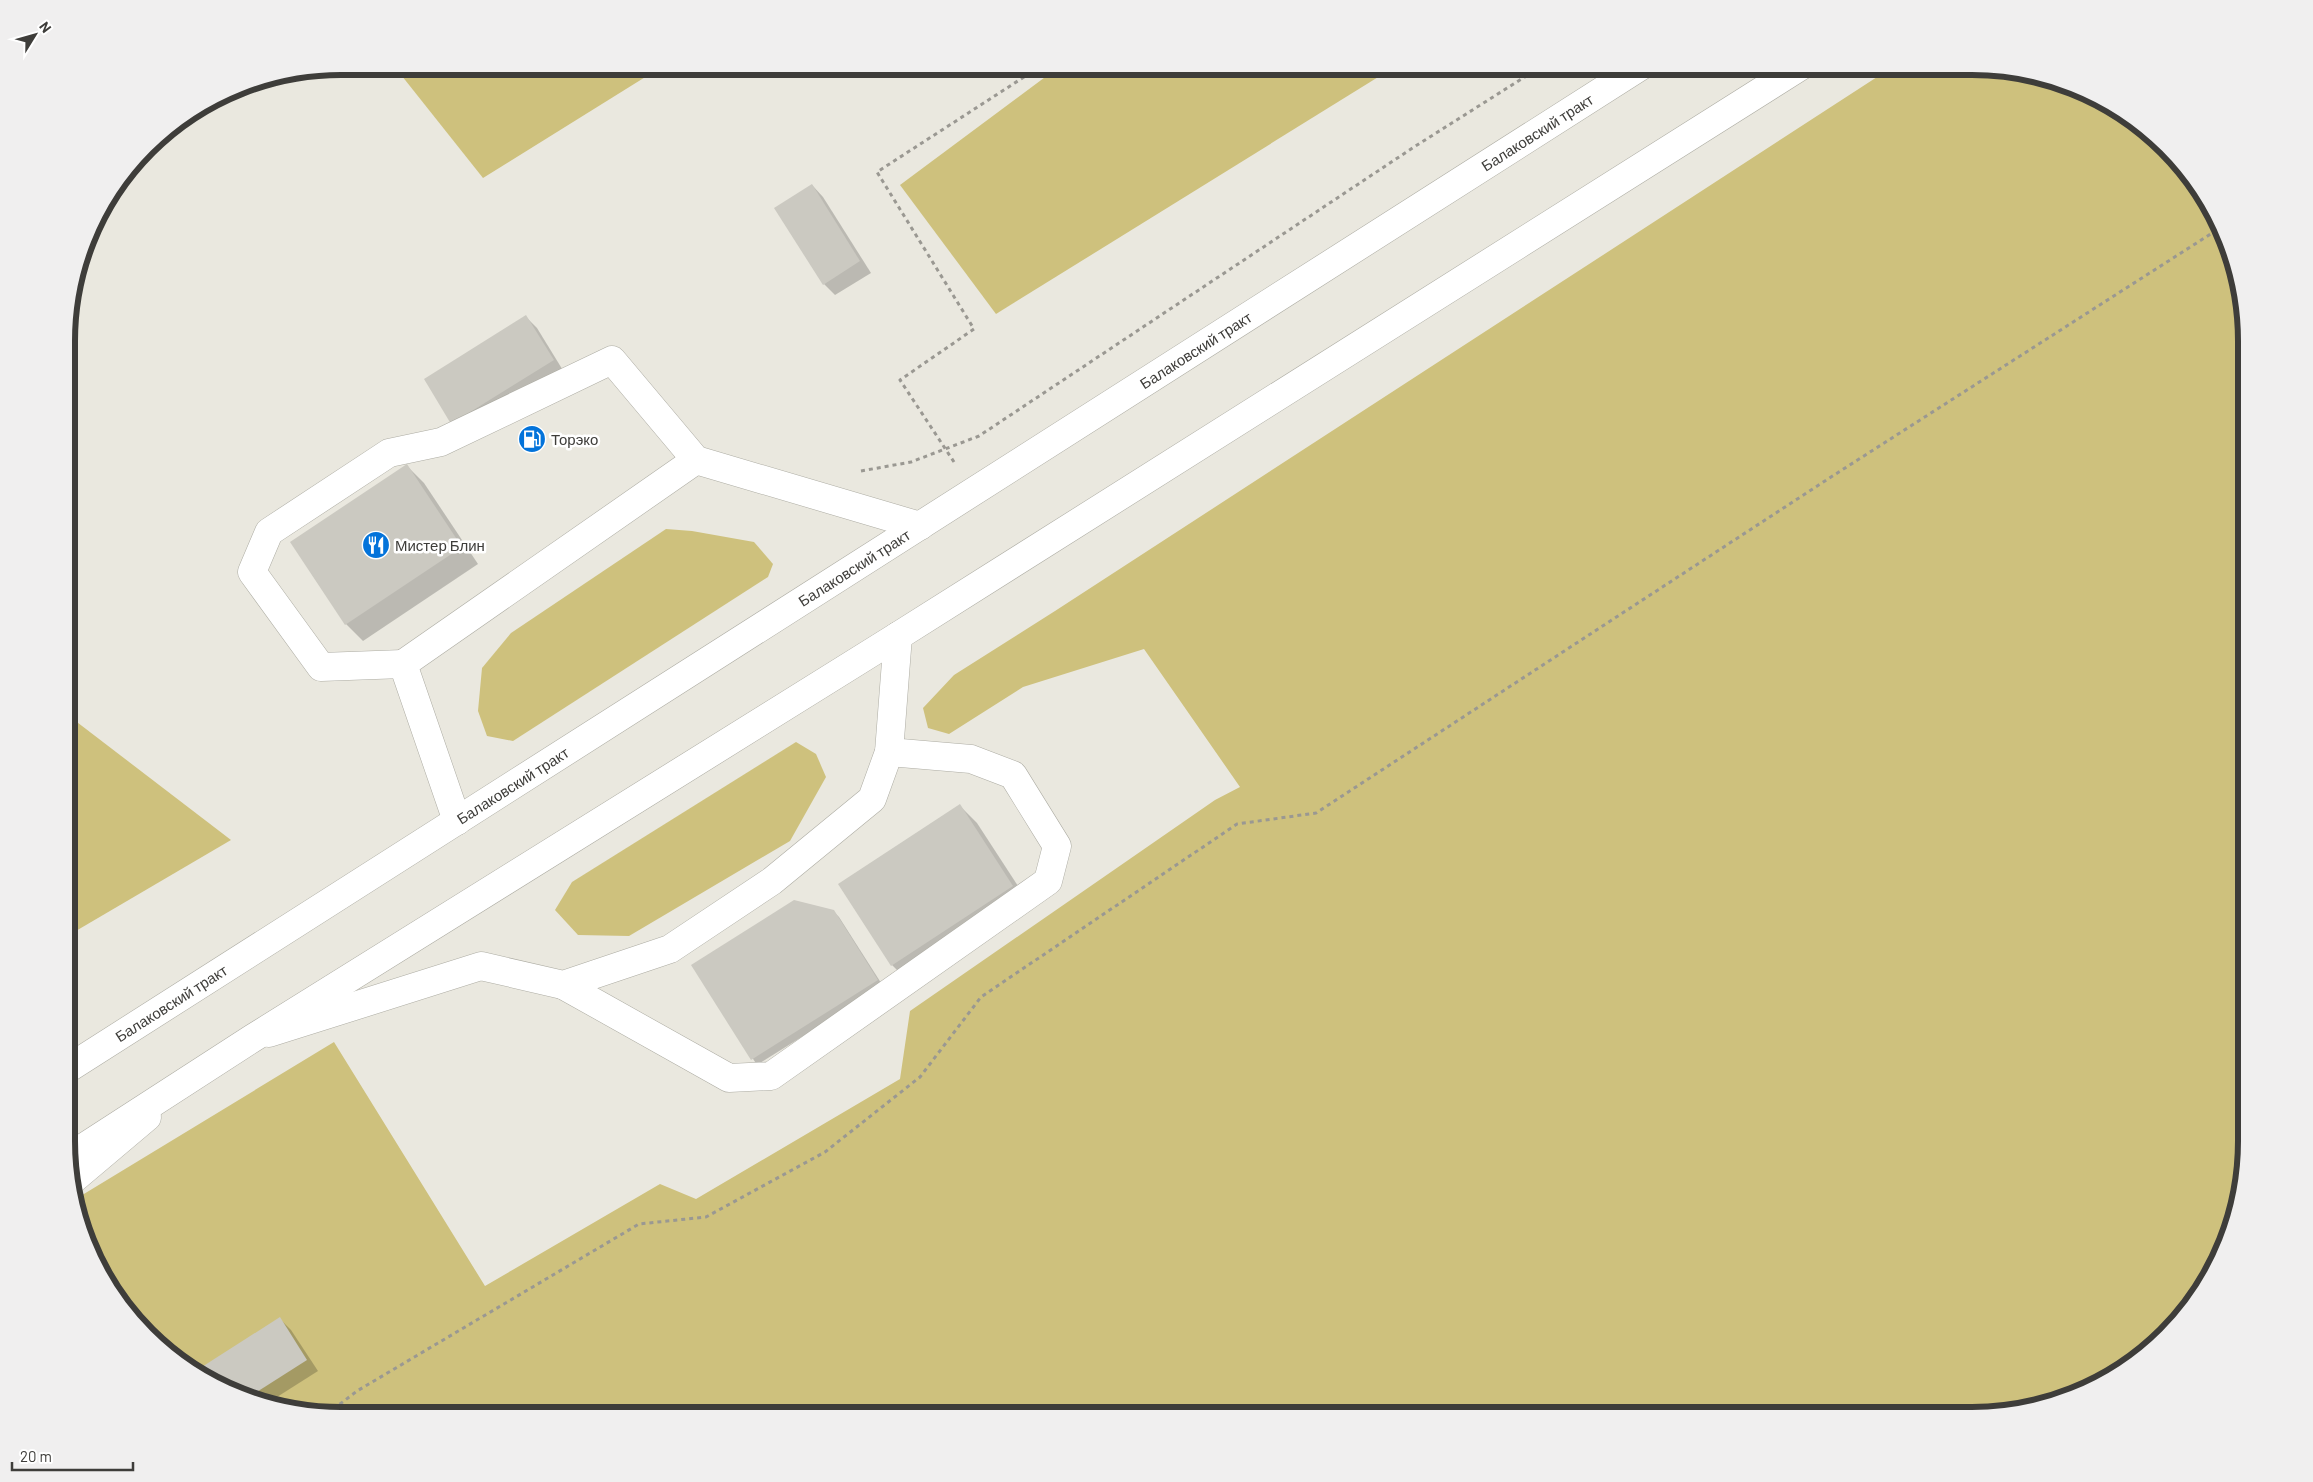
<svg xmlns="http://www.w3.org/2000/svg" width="2313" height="1482" font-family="Barlow,sans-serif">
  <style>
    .green { fill: #cec17d }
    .shadow { fill: #0003 }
    .building { fill: #cbc9c1 }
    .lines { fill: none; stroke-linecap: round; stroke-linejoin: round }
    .minor-casing { stroke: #adaca3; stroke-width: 29 }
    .major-casing { stroke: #adaca3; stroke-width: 29 }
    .path { stroke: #9a9892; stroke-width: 3; stroke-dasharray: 4 4; stroke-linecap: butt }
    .minor { stroke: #fff; stroke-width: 28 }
    .major { stroke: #fff; stroke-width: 28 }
    .labels { text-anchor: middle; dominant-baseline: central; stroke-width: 5; stroke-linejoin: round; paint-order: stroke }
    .street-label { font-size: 15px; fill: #3e3d3a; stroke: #fff }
    .poi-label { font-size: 15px; fill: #3e3d3a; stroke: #fff; text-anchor: start }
    .rim { fill: none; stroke: #3e3d3a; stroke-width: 6 }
  </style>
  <rect width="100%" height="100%" fill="#eae8df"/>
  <g class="green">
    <path d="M394,66H663L483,178Z"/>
    <path d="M1060,66H1396L996,314L900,185Z"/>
    <path d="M1894,66H1972L2043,76L2124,112L2178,160L2210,204L2237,270L2246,324V1158L2232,1229L2201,1293L2166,1335L2109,1379L2043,1406L1989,1415L341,1416L270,1406L189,1370L112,1293L81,1229L74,1200L334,1042L485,1286L660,1184L696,1199L900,1079L910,1011L1215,800L1240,787L1144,649L1023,687L949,734L928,728L923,708L954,675L1055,611Z"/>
    <path d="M666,529L692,531L754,542L773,564L768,577L513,741L487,736L478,711L482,668L511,633Z"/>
    <path d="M69,716L231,840L69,935Z"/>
    <path d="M796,742L816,754L826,777L790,841L629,936L578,935L555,910L572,882Z"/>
  </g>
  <g class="shadow">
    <path d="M812,185L823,197L871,273L835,295L824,284Z"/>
    <path d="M526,317L537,328L564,372L464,435L425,380Z"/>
    <path d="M407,466L424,483L478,564L363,641L346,624L292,543Z"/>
    <path d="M960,806L977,823L1029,903L909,982L892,965Z"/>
    <path d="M833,911L839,917L883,986L757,1065L693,966Z"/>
    <path d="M280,1319L291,1330L318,1371L266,1404L195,1372Z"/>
  </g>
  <g class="building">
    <path d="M812,184L860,261L823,285L774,208Z"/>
    <path d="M526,315L554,360L451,424L424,379Z"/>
    <path d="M407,464L462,547L345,625L290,542Z"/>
    <path d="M960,804L1013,886L891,966L838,884Z"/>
    <path d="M794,900L834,910L878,980L751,1060L691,965Z"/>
    <path d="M280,1317L307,1360L249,1397L194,1372Z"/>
  </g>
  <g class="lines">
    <g class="minor-casing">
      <g id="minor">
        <path d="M403,664L321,667L252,572L269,532L389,453L441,442L612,360L696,460L920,526"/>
        <path d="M457,821L403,664L696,460"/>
        <path d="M563,985L729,1078L771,1076L1048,881L1057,846L1013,775L971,759L889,752"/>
        <path d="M269,1033L481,966L563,985L670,949L772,881L872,799L889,752L898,636"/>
        <path d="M70,1182L147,1117"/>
      </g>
    </g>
    <g class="major-casing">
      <g id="major">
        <path id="s1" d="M69,1068L1641,66"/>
        <path d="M69,1157L253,1038L898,636L1801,66"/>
      </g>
    </g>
    <g class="path">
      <path d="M954,462L900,380L974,329L877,172L1041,66"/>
      <path d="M861,471L911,462L979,436L1414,147L1542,66"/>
      <path d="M327,1414L357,1391L639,1224L706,1217L825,1152L920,1077L981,997L1237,824L1316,813L1831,477L2220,228"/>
    </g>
    <use href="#minor" class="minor"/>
    <use href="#major" class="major"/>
  </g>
  <defs>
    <g id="fuel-disc" transform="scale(1.4375)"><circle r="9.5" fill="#0373da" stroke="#fff"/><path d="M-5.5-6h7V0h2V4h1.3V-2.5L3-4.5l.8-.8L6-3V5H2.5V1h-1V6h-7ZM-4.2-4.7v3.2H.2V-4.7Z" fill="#fff"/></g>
    <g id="restaurant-disc" transform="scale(1.4375)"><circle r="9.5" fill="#0373da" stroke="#fff"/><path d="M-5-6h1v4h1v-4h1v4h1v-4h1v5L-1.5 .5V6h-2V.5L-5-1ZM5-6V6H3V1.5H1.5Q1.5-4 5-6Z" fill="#fff"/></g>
  </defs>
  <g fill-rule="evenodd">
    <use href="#fuel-disc" x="532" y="439"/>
    <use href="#restaurant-disc" x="376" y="545"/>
  </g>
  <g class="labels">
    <g class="street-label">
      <text stroke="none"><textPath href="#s1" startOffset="1741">Балаковский тракт</textPath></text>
      <text stroke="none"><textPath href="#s1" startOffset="1336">Балаковский тракт</textPath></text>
      <text stroke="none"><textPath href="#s1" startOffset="931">Балаковский тракт</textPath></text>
      <text stroke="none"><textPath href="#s1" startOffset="526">Балаковский тракт</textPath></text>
      <text stroke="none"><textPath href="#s1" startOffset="121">Балаковский тракт</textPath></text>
    </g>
    <g class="poi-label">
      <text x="551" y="439">Торэко</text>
      <text x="395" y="545">Мистер Блин</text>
    </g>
  </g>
  <path d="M0 0H2313V1482H0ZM341 75H1972A266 266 0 0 1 2238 341V1141A266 266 0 0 1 1972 1407H341A266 266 0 0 1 75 1141V341A266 266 0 0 1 341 75Z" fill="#f0efef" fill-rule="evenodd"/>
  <path class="rim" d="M341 75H1972A266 266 0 0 1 2238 341V1141A266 266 0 0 1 1972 1407H341A266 266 0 0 1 75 1141V341A266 266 0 0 1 341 75Z"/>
  <g transform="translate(35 35) rotate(53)" stroke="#ffffff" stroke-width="4" paint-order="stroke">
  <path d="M0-4L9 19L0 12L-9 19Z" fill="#3e3d3a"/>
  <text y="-8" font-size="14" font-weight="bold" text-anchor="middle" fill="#3e3d3a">N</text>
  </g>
  <path d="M12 1462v8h121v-8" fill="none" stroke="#3e3d3a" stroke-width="2.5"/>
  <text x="20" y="1462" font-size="15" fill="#3e3d3a" stroke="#ffffff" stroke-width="4" paint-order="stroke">20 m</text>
</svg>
